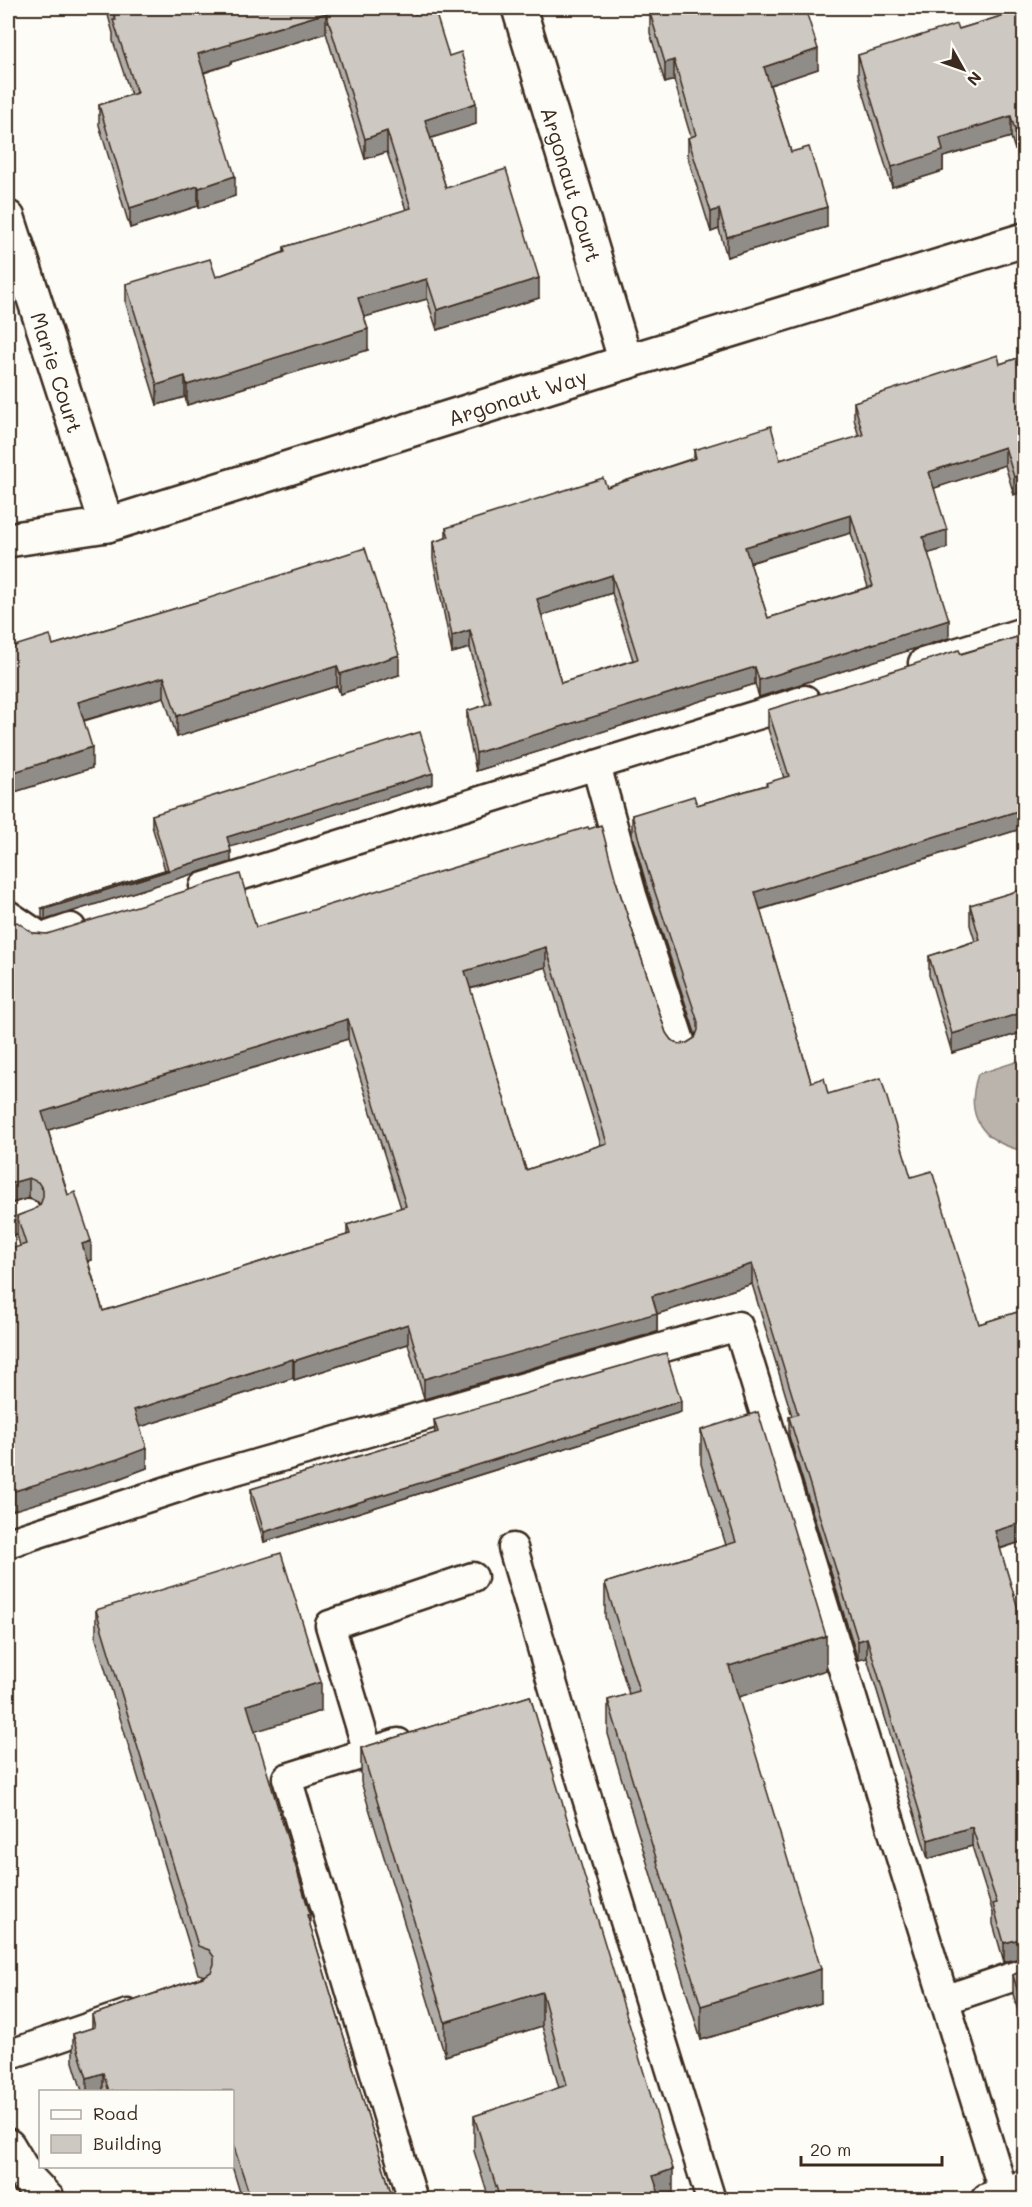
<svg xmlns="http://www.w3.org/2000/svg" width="1032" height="2207" font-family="Mali,sans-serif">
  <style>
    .water { fill: #bbb4ad; stroke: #887d74; stroke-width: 1.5 }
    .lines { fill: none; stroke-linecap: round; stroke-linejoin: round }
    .service-casing { stroke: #3b2a1e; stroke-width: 33 }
    .minor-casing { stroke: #3b2a1e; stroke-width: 38 }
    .service { stroke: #fdfcf7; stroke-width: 28 }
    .minor { stroke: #fdfcf7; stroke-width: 33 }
    .wall { fill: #b0aca7; stroke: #3b2a1e; stroke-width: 1.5; fill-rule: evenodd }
    .shaded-wall { fill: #908c88; stroke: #3b2a1e; stroke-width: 1.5 }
    .building { fill: #cdc8c2; stroke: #3b2a1e; stroke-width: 1.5; fill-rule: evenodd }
    .labels { text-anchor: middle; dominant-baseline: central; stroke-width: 4.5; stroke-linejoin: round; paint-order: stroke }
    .street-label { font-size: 21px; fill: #3b2a1e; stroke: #fdfcf7 }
  </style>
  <rect width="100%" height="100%" fill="#fdfcf7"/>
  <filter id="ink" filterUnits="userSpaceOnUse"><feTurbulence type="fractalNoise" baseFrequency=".0167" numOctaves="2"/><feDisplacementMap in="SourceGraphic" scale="12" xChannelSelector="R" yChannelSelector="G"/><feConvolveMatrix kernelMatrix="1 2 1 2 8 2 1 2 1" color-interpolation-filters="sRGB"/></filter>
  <g filter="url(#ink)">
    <path class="water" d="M1022,1060L1024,1068V1151C982,1142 964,1117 978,1074Z"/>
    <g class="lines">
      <g class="service-casing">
        <g id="service">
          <path d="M923,663L1024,632"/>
          <path d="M596,765L632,895L682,1047"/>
          <path d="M204,887L805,700"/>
          <path d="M8,915L42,938L71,928"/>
          <path d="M8,1221L27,1214"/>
          <path d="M8,1543L204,1479L738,1326L1004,2194"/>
          <path d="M513,1548L563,1720L711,2200"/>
          <path d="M398,1743L287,1778L413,2200"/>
          <path d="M368,1752L330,1625L473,1577"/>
          <path d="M944,2000L1024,1973"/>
          <path d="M8,2055L128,2014"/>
        </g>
      </g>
      <g class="minor-casing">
        <g id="minor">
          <path id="s1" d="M519,8L626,362"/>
          <path id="s2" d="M8,218L107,525"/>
          <path id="s3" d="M8,540L107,525L626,362L1024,240"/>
          <path d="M8,2146L27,2178L48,2200"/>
          <path d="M988,2200L1024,2187"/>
        </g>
      </g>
      <use href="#service" class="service"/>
      <use href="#minor" class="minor"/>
    </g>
    <g class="wall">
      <path d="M106,8H413L415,14L449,56L476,124L431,138L446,188L539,298L437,330L427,299L364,317L368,350L187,405L185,397L157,405L126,304V284L216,277L284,252V247L406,210L387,152L365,159L326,33L231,62V64L204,73L235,196L199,208L198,206L130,228L99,125V105L131,95L113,41V33Z"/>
      <path d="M648,8H805L818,69L770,85L791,152L827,227L727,257L719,229L711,232L688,158V138L691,137L674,80L665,83L650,33V13Z"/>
      <path d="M1024,9V147L1015,150L1011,137L943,157V171L892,187L858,75V55L959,29Z"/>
      <path d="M1024,356L1014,495L1005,465L934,488L947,548L928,553L949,638L759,697L755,684L476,771L467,728V711L486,705L470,648L452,653L433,559V542L446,538V528L607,487L694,458V450L780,460L859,437L854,419V402L1000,364ZM851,533L868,587L768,618L750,563ZM612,593L633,660L561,683L542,615Z"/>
      <path d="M200,601L399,675L340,694L337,686L177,737L164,697L84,721L92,768L8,794V648L53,645Z"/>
      <path d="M1024,635V828L760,910L811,1082L828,1094L911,1177L979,1324L1024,1310V1541L1000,1549L1024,1629L1004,1962L993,1924V1913L972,1846L928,1859L867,1658L858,1660L789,1436V1417L792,1416L752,1284L657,1314V1332L424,1399L408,1344L294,1380L293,1378L140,1427L147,1468L118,1479L20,1246L17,1235V1216L33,1210L40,1205L38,1202L29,1198L8,1204L33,933L47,934L256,927L616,881L666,1033L671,1040L679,1044L687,1043L695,1038L696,1036L648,890L632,835V815L697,805L766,785L784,778L768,729V710ZM546,967L601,1145L526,1170L470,989ZM348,1039L401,1208L347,1225V1235L103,1311L88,1261L91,1260L68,1195L48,1130Z"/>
      <path d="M433,784L229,847L231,862L45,920L42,918V908L165,870L152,826V815Z"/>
      <path d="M1024,889V1032L952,1053L929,975V956L975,941L970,925V905Z"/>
      <path d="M681,1412L264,1542L251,1500V1489L435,1433L434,1420Z"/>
      <path d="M701,1430L826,1670L738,1697L821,2003L701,2040L608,1734V1700L629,1694L605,1617V1583L726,1545L701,1464Z"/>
      <path d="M96,1610L321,1711L254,1731L310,1925L393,2199H242L232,2166V2091H82L73,2062V2034L92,2028V2015L205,1976L198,1974L96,1639Z"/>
      <path d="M530,1696L673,2199H489L474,2151V2116L559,2088L542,2026L445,2056L361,1782V1748Z"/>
      <path d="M1024,1970V2031L1013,1994V1975Z"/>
    </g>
    <g class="shaded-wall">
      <path d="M326,13V33L231,62V64L198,74V54L230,42Z"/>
      <path d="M818,49V69L764,87V67Z"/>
      <path d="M674,60V80L665,83V63Z"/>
      <path d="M476,103V124L425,140V120Z"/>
      <path d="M1011,116V137L943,157V171L892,187V167L940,138Z"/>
      <path d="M1024,127V147L1015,150V130Z"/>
      <path d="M387,131V152L365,159V139Z"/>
      <path d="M235,176V196L199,208V188Z"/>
      <path d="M198,186V206L130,228V208Z"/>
      <path d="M827,207V227L727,257V237Z"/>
      <path d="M719,209V229L711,232V212Z"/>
      <path d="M539,278V298L437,330V310Z"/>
      <path d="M427,279V299L358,319V298Z"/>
      <path d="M368,329V350L187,405V385Z"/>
      <path d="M185,376V397L157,405V385Z"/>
      <path d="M1005,447V465L929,490V472Z"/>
      <path d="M1024,474V491L1014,495V477Z"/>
      <path d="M851,515V533L745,564V547Z"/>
      <path d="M947,530V548L923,555V537Z"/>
      <path d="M612,575V593L537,617V599Z"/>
      <path d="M949,620V638L759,697V680Z"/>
      <path d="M470,630V648L452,653V636Z"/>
      <path d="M399,655V675L340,694V674Z"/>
      <path d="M337,666V686L177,737V716Z"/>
      <path d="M755,667V684L476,771V753Z"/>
      <path d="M164,677V697L78,722V702Z"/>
      <path d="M92,747V768L8,794V774Z"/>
      <path d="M433,773V784L227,848V837Z"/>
      <path d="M1024,809V828L755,911V892Z"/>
      <path d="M231,851V862L45,920V909Z"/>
      <path d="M546,947V967L465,990V971Z"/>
      <path d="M1024,1012V1032L952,1053V1034Z"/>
      <path d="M348,1019V1039L42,1132V1112Z"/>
      <path d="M29,1178V1198L8,1204V1184Z"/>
      <path d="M91,1241V1260L82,1263V1244Z"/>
      <path d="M752,1264V1284L657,1314V1332L424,1399V1379L652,1296Z"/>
      <path d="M408,1324V1344L294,1380V1361Z"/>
      <path d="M293,1359V1378L134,1429V1410Z"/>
      <path d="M681,1401V1412L264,1542V1532Z"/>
      <path d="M147,1448V1468L118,1479L8,1512V1493Z"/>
      <path d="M1024,1522V1541L995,1550V1531Z"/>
      <path d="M826,1636V1670L729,1700V1666Z"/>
      <path d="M867,1638V1658L858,1660V1641Z"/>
      <path d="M321,1682V1711L247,1734V1705Z"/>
      <path d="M972,1827V1846L928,1859V1840Z"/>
      <path d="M310,1914V1942L307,1915Z"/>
      <path d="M1024,1938V1957L1004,1962V1943Z"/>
      <path d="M821,1969V2003L701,2040V2006Z"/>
      <path d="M542,1992V2026L445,2056V2022Z"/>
      <path d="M103,2073V2091H87V2078Z"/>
      <path d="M673,2169V2199H650L653,2176Z"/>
    </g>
    <g class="building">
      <path d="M112,8H413L415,14L434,8L449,56L461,52L476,103L425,120L446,188L506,169L539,278L437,310L427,279L358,298L368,329L187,385L185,376L157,385L126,284L210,259L216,277L285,252L284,247L411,208L387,131L365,139L326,13L230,42L231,44L198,54L235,176L199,188L198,186L130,208L99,105L137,93L113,20H116Z"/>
      <path d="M654,8H805L818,49L764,67L791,152L809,147L827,207L727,237L719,209L711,212L688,138L696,135L674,60L665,63L650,13L656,12Z"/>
      <path d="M1024,9V127L1015,130L1011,116L940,138L943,151L892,167L858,55L957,24L959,29Z"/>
      <path d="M998,355L1000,364L1024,356V474L1014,477L1005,447L929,472L947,530L923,537L949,620L759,680L755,667L476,753L467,711L491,703L470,630L452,636L433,542L449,537L446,528L603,478L607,487L696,458L694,450L771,426L780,460L863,435L854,402ZM851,515L873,586L768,618L745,547ZM612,575L638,659L561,683L537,599Z"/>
      <path d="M365,548L399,655L340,674L337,666L177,716L164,677L78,702L92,747L8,774V648L50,635L53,645L200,601Z"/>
      <path d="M1024,635V809L755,892L811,1082L824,1078L828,1094L881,1078L911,1177L932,1171L979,1324L1024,1310V1522L995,1531L1024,1629V1938L1004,1943L993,1904L997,1903L972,1827L928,1840L867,1638L858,1641L789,1417L798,1414L752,1264L652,1296L657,1313L424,1379L408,1324L294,1361L293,1359L134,1410L147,1448L118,1459L8,1493V1250L26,1244L17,1216L33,1210L40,1205L43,1197V1190L38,1182L29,1178L8,1184V925L17,922L33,933L47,934L240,874L256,927L588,827L589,829L601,825L616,881L666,1033L671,1040L679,1044L687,1043L695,1038L698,1030V1022L648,871L632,815L694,796L697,805L767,785L766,783L789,776L768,710L959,650L961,654ZM546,947L607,1143L526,1170L465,971ZM348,1019L406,1206L347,1225L350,1234L103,1311L82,1244L91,1241L75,1192L68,1195L42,1112Z"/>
      <path d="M420,732L433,773L227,837L231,851L45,909L42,908L168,869L152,815Z"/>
      <path d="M1024,889V1012L952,1034L929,956L980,940L970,905Z"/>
      <path d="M666,1353L681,1401L264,1532L251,1489L438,1432L434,1420Z"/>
      <path d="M758,1412L826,1636L729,1666L821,1969L701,2006L608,1700L639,1691L605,1583L736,1542L701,1430Z"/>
      <path d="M281,1553L321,1682L247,1705L310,1914L307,1915L393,2199H251L232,2141V2091H109L103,2073L87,2078L73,2034L95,2027L92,2015L203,1977L211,1972L214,1964V1957L209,1950L198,1946L96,1610Z"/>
      <path d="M530,1696L673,2169L653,2176L660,2197L650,2199H500L474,2116L567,2085L542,1992L445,2022L361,1748Z"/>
      <path d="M1024,1970V2012L1013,1975Z"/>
    </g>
  </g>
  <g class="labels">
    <g class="street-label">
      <text stroke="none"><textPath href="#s1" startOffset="184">Argonaut Court</textPath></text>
      <text stroke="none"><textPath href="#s2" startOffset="162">Marie Court</textPath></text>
      <text stroke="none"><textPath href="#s3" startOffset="530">Argonaut Way</textPath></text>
    </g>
  </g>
  <rect width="1032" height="2207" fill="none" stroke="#fdfcf7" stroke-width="30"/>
  <rect x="15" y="15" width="1002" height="2177" fill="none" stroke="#3b2a1e" stroke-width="2" filter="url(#ink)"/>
  <rect x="39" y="2090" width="195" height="78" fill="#fdfcf7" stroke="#afa8a0" stroke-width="1.5"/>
  <rect x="51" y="2110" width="30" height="9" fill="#fdfcf7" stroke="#afa8a0" stroke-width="1.5"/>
  <text x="93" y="2120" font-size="18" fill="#3b2a1e">Road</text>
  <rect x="51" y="2135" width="30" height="18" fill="#cdc8c2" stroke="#afa8a0" stroke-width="1.5"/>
  <text x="93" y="2150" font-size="18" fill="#3b2a1e">Building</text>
  <g transform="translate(963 69) rotate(130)" stroke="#fdfcf7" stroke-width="4.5" paint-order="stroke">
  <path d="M0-4.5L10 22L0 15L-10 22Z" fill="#3b2a1e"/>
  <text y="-9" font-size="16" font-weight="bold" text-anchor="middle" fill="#3b2a1e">N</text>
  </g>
  <path d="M801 2156v9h141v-9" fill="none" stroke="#3b2a1e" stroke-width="3"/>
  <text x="810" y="2156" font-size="18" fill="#3b2a1e" stroke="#fdfcf7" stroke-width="4.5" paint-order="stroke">20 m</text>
</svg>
